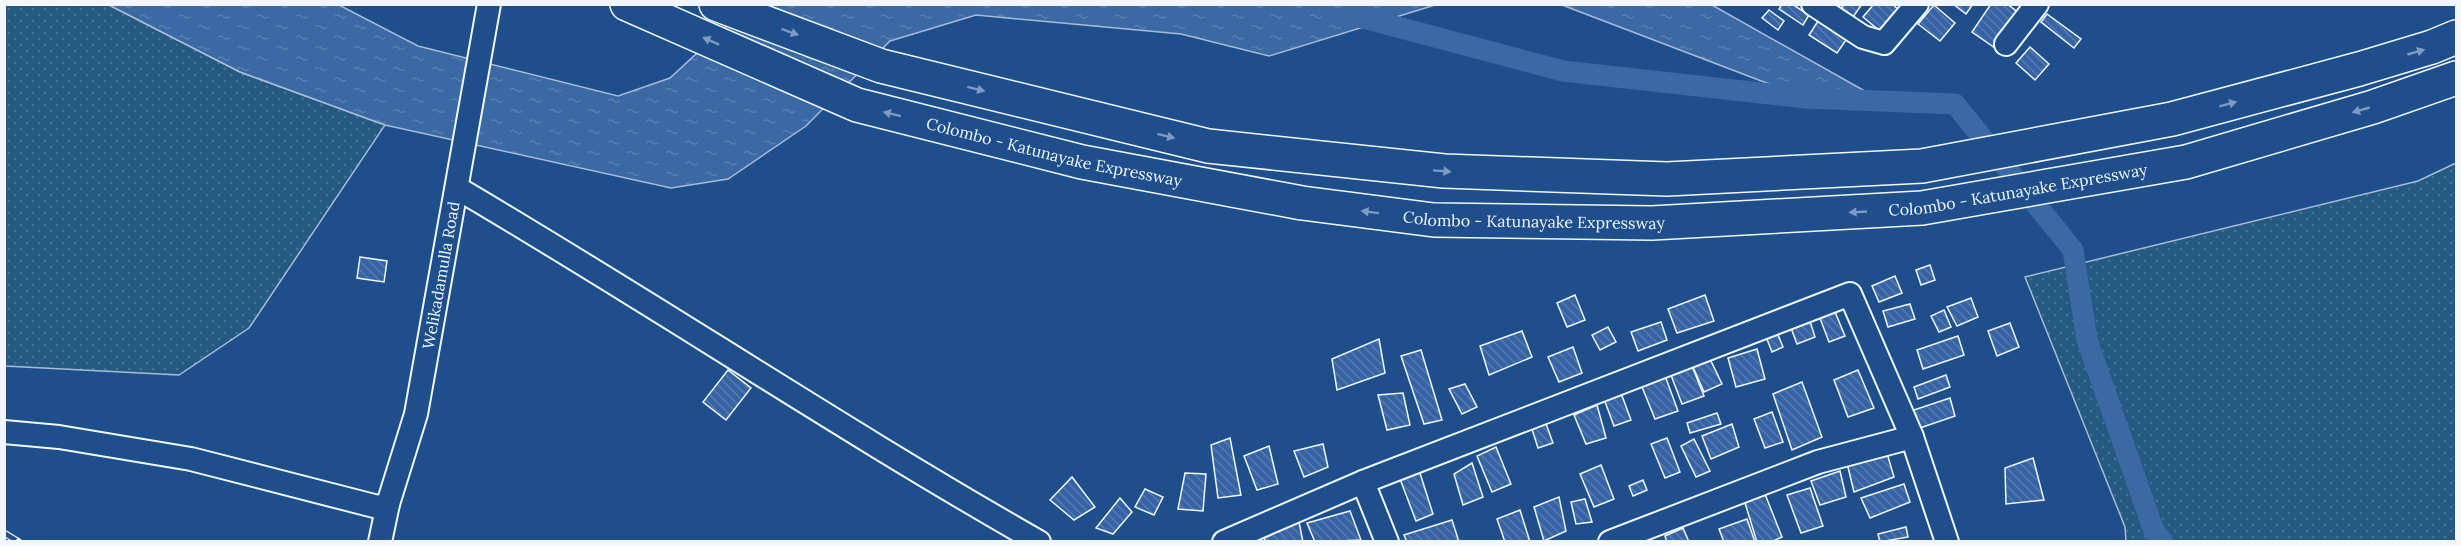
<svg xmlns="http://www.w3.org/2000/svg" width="2461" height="546" font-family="Lora,serif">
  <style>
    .grass { fill: url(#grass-dots); stroke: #a8bbd7; stroke-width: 1.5 }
    .water { fill: url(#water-ripples); stroke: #a8bbd7; stroke-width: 1.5 }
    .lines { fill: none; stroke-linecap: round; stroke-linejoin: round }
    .canal { stroke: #3b69a3; stroke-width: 21 }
    .building { fill: url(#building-back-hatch); stroke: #f2f6ff; stroke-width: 1.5 }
    .minor-casing { stroke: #f2f6ff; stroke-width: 26 }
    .highway-casing { stroke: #f2f6ff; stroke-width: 36 }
    .minor { stroke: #1f4e8c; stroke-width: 22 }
    .highway { stroke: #1f4e8c; stroke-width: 33 }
    .rail-casing { stroke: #f2f6ff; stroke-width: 7 }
    .rail { stroke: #1f4e8c; stroke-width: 4.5; stroke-dasharray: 14; stroke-linecap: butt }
    .oneway { fill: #7e9ac0 }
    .labels { text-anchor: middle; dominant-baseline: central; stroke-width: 4.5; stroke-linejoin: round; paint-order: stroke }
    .street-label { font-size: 16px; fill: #f2f6ff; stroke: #1f4e8c }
  </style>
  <defs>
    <pattern id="grass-dots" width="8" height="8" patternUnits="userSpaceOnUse" patternTransform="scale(1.5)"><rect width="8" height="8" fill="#245a82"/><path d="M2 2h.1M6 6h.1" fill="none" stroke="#447295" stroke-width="1.8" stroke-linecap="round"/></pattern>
    <pattern id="water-ripples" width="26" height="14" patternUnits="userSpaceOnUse" patternTransform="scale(1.5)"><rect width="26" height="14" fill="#3b69a3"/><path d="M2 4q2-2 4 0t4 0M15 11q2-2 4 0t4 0" fill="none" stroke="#587fb1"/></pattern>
    <pattern id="building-back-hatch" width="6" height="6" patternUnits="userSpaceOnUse" patternTransform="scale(1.5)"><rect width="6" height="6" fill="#3563a3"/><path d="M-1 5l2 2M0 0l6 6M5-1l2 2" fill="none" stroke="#537ab1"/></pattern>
  </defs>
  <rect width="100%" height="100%" fill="#1f4e8c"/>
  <g class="grass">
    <path d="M4,5H109L240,72L385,125L249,328L179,375L5,366Z"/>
    <path d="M2456,163V541H2126L2125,527L2025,277L2418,181Z"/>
  </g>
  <g class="water">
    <path d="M109,5H339L418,46L618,96L670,78L749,5H1435L1269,56L1181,34L976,15L890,41L806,126L728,179L671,188L385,125L240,72Z"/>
    <path d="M1562,5H1712L1870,94L1806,98Z"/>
  </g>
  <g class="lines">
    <path class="canal" d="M1352,15L1563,71L1806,98L1955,104L2073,250L2087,340L2154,531L2163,542"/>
  </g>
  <g class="building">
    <path d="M1782,4H1792L1809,15L1803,25L1779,9Z"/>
    <path d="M1844,4H1862L1853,17L1841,9Z"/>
    <path d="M1874,4H1892L1899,10L1881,32L1863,17Z"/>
    <path d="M1953,4H1973L1966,14Z"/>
    <path d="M1991,4H2007L2019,13L1995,48L1972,32Z"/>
    <path d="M1934,5L1955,23L1940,41L1918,24Z"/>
    <path d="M1769,10L1784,21L1778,30L1762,18Z"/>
    <path d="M2047,14L2081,39L2074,48L2041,22Z"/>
    <path d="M1818,21L1846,40L1837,53L1809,35Z"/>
    <path d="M2030,47L2049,64L2035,80L2016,63Z"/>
    <path d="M360,257L387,261L384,282L357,278Z"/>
    <path d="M1930,265L1935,280L1921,285L1916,270Z"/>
    <path d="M1895,276L1902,293L1879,302L1872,286Z"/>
    <path d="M1575,295L1585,320L1567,327L1557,303Z"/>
    <path d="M1705,295L1714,321L1677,333L1668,309Z"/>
    <path d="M1971,298L1978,317L1957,326L1947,307Z"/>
    <path d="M1910,304L1915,319L1888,327L1883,311Z"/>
    <path d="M1833,307L1845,336L1829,342L1818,313Z"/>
    <path d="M1944,310L1951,327L1939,332L1931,316Z"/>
    <path d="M1807,312L1815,337L1797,344L1788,320Z"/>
    <path d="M1661,322L1667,340L1638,351L1631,332Z"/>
    <path d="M2010,323L2019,347L1997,356L1988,331Z"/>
    <path d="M1774,325L1783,347L1772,352L1763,329Z"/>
    <path d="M1608,327L1616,342L1600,350L1592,335Z"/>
    <path d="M1522,331L1532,357L1489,375L1480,346Z"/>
    <path d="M1958,336L1964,355L1923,369L1917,350Z"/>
    <path d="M1379,339L1385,373L1337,390L1332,359Z"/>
    <path d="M1573,347L1582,373L1559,382L1548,357Z"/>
    <path d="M1757,349L1765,379L1736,387L1728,358Z"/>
    <path d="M1421,350L1442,420L1424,424L1401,356Z"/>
    <path d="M1710,359L1722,384L1704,392L1693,367Z"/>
    <path d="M1690,361L1704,396L1682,404L1669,370Z"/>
    <path d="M728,370L751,388L726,420L703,402Z"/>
    <path d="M1858,370L1874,408L1848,417L1834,380Z"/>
    <path d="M1664,373L1678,411L1655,419L1640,382Z"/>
    <path d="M1946,375L1950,387L1918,399L1914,387Z"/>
    <path d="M1802,382L1822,437L1792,450L1773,394Z"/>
    <path d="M1465,384L1477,407L1462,414L1449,389Z"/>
    <path d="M1403,393L1410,425L1387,430L1378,395Z"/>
    <path d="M1621,393L1631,420L1614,426L1604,399Z"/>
    <path d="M1950,398L1955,416L1917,429L1911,411Z"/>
    <path d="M1597,405L1606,438L1586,444L1574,415Z"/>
    <path d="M1772,412L1783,442L1765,448L1754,419Z"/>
    <path d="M1717,413L1721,424L1690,433L1687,423Z"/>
    <path d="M1545,421L1553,443L1538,448L1531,426Z"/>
    <path d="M1732,424L1739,447L1711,459L1702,436Z"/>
    <path d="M1230,438L1241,495L1218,498L1211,445Z"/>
    <path d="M1667,438L1680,472L1665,478L1651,444Z"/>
    <path d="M1694,439L1710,471L1696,477L1681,446Z"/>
    <path d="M1323,444L1328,467L1304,477L1294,451Z"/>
    <path d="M1269,446L1278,484L1257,490L1244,456Z"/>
    <path d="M1496,447L1511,484L1492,492L1477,456Z"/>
    <path d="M1886,450L1894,477L1854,492L1846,459Z"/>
    <path d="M2033,458L2044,500L2006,504L2005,468Z"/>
    <path d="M1472,463L1483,497L1463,505L1454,474Z"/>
    <path d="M1601,465L1614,499L1594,507L1580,474Z"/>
    <path d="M1419,470L1433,514L1416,521L1400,479Z"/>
    <path d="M1840,471L1846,497L1820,505L1811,481Z"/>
    <path d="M1185,473L1206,474L1203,511L1178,509Z"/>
    <path d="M1072,477L1095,507L1074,520L1050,500Z"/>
    <path d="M1643,480L1647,490L1633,496L1629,486Z"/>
    <path d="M1904,484L1910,502L1870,518L1861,498Z"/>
    <path d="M1810,488L1823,526L1801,533L1787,495Z"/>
    <path d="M1145,489L1163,497L1154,515L1135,507Z"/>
    <path d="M1765,494L1782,537L1771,542H1757L1745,503Z"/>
    <path d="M1559,497L1566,531L1544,541L1534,507Z"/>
    <path d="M1120,498L1132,512L1113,534L1096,528Z"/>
    <path d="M1585,499L1592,522L1576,524L1571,502Z"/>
    <path d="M1520,510L1530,542H1505L1497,519Z"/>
    <path d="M1350,511L1361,540L1315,542L1307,523Z"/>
    <path d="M1747,519L1755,542H1724L1719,529Z"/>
    <path d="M1452,520L1459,542H1407L1404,535Z"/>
    <path d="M1299,522L1303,542H1266L1264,538Z"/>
    <path d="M1906,527L1908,537L1880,542L1878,534Z"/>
    <path d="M1683,528L1689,542H1667L1665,536Z"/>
  </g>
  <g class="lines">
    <g class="minor-casing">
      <g id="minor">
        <path d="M1813,4L1863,37L1884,43L1917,4"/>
        <path d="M2006,44L2037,4"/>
        <path d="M457,188C653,303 842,430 1039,542"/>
        <path d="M4,432L59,437L191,459L378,507L388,504"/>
        <path d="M1363,482L1387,542"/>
        <path id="s1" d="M380,542L388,504L416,414L489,4"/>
        <path d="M1224,542L1363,482L1850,294L1912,437L1947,542"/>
        <path d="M1610,542L1818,462L1912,437"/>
      </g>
    </g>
    <g class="highway-casing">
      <g id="highway">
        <path id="s2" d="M627,4L857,105L1082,162L1302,203L1434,220L1652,223L1922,208L2186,162L2373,107L2456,78"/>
        <path d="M716,4L881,66L1208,146L1444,171L1667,179L1922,166L2172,119L2359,69L2432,47L2456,37"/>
      </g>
    </g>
    <use href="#minor" class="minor"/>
    <use href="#highway" class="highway"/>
    <g class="rail-casing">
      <path id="rail" d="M4,533L19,542"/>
    </g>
    <use href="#rail" class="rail"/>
  </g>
  <defs><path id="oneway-solid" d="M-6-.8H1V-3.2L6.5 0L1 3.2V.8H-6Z" transform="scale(1.5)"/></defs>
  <g class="oneway">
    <use href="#oneway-solid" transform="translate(790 32) rotate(20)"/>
    <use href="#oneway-solid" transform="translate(711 41) rotate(-156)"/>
    <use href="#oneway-solid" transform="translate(2416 52) rotate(-16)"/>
    <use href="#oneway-solid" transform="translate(976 89) rotate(14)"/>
    <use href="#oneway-solid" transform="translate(2228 104) rotate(-15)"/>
    <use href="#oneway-solid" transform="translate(2361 110) rotate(164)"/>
    <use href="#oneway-solid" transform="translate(892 114) rotate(-166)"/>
    <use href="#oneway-solid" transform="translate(1166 136) rotate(14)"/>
    <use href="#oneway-solid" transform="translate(1442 171) rotate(4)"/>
    <use href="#oneway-solid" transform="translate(1370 212) rotate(-173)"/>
    <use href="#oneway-solid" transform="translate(1858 212) rotate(177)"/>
  </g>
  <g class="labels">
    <g class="street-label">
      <text stroke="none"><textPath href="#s2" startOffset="454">Colombo - Katunayake Expressway</textPath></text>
      <text stroke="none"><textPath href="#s2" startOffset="1426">Colombo - Katunayake Expressway</textPath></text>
      <text stroke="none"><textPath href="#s2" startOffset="940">Colombo - Katunayake Expressway</textPath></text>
      <text stroke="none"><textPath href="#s1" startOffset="274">Welikadamulla Road</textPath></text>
    </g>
  </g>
  <rect width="2461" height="546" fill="none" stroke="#f2f6ff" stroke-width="12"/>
</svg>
